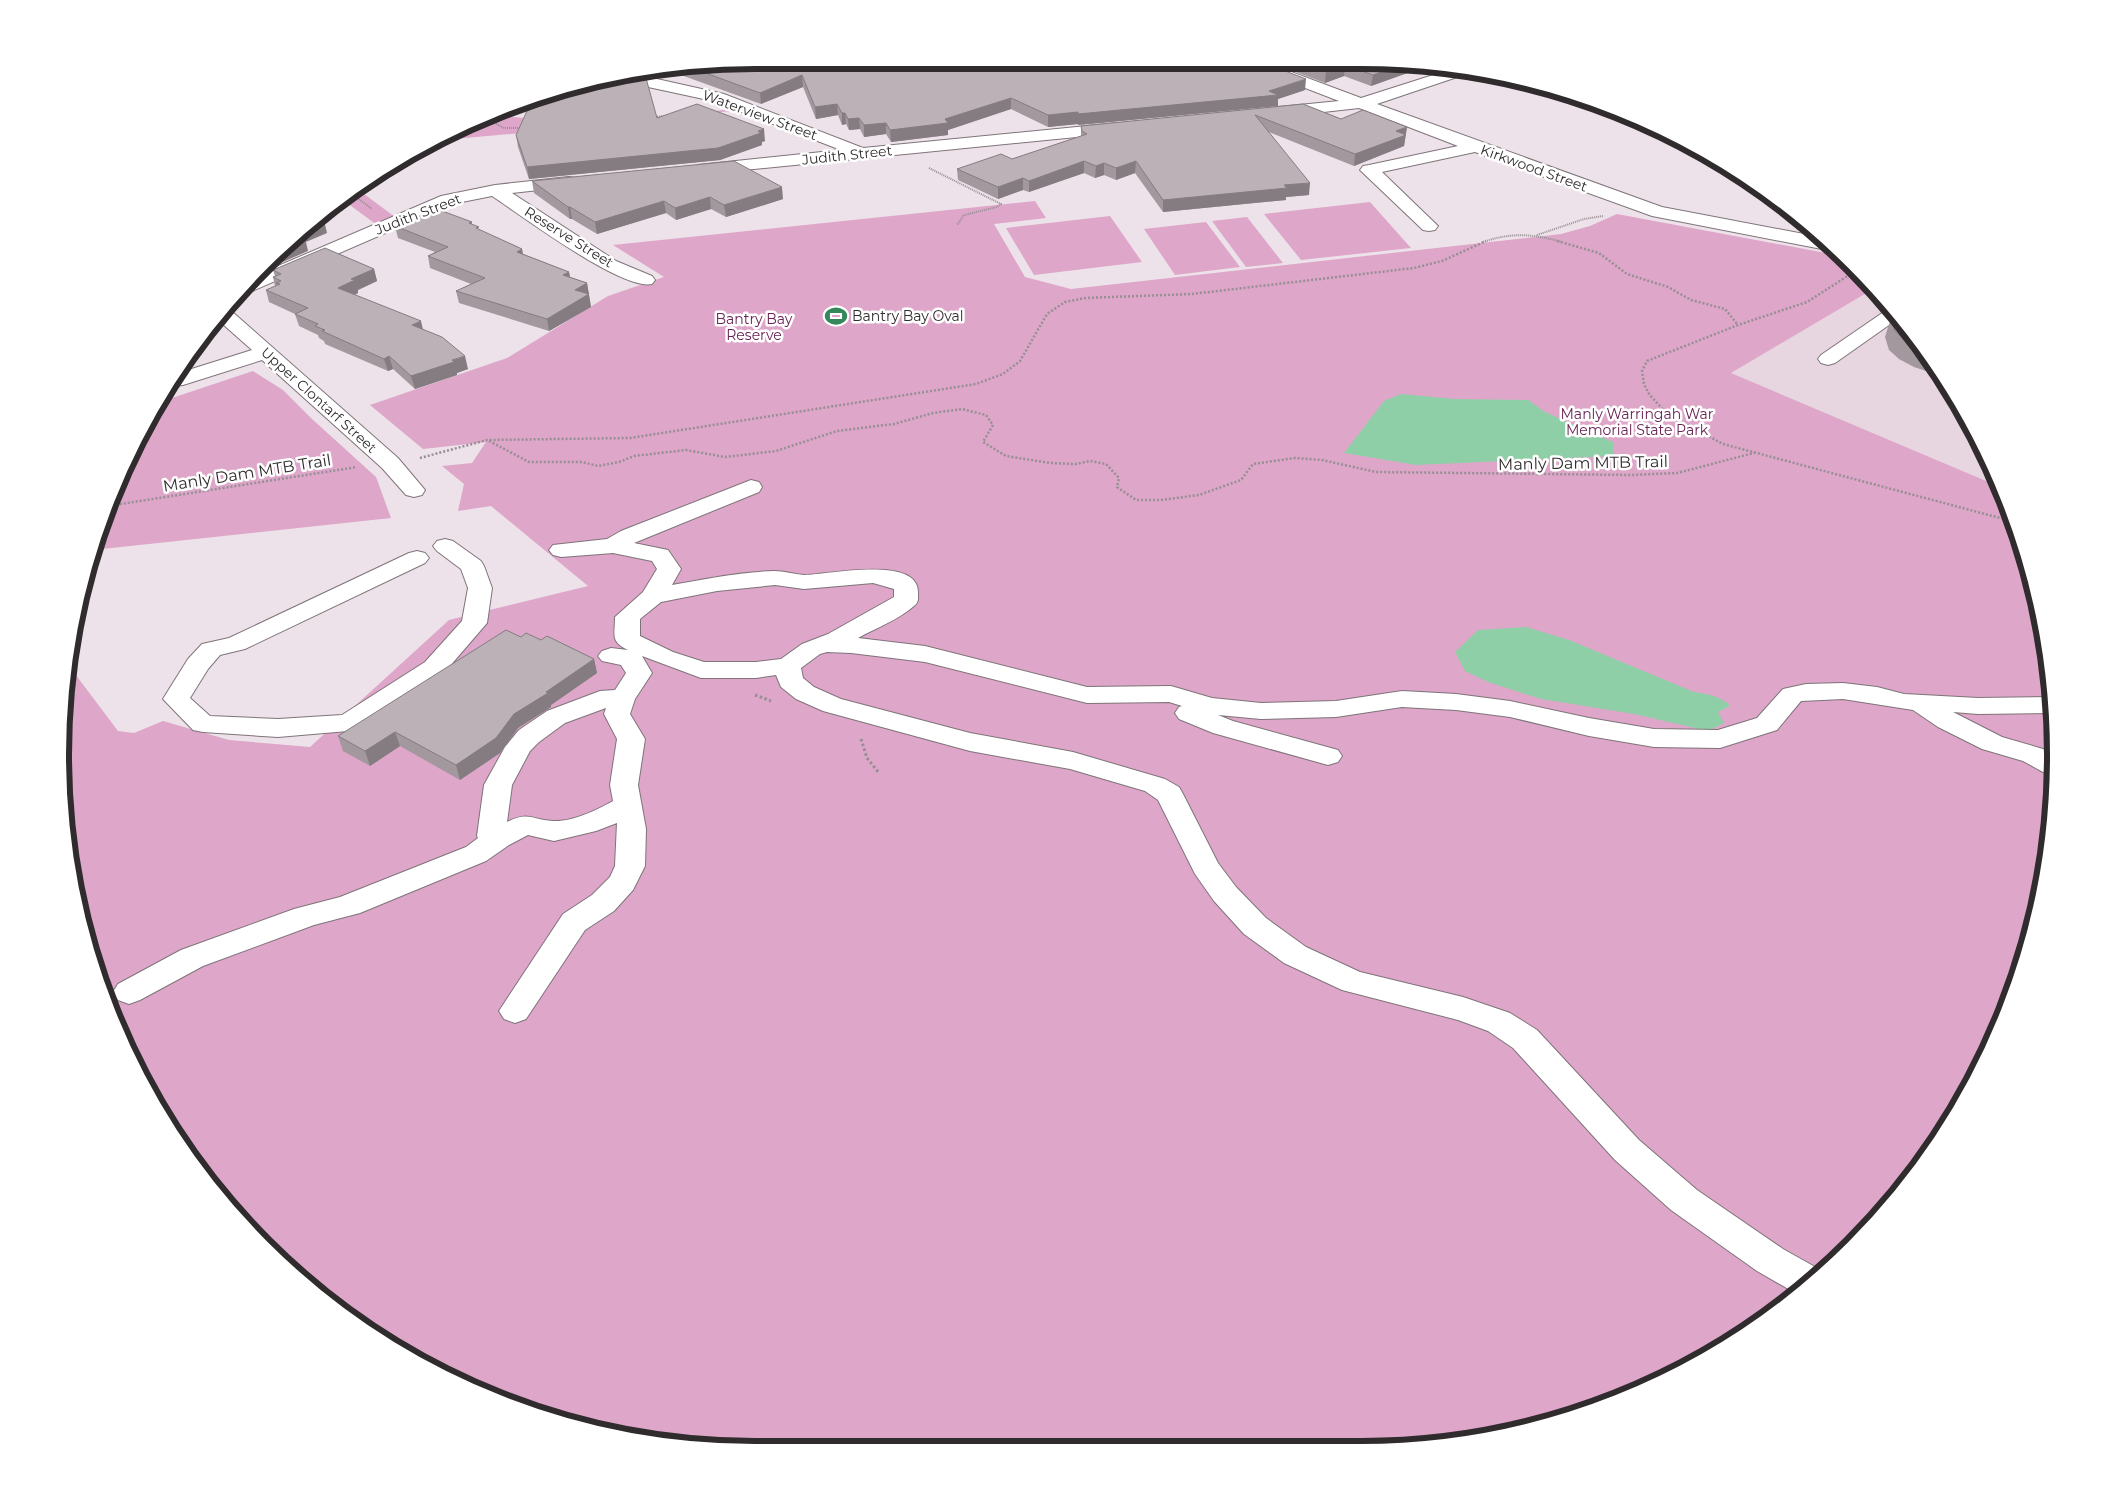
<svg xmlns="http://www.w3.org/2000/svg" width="2116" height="1510" font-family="Montserrat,sans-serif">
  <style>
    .built { fill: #e7d5e0 }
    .green { fill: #dea6c9 }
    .water { fill: #8fcfa7 }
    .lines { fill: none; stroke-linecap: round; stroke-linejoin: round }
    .minor-casing { stroke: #7e7479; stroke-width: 2 }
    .path-far2 { stroke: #968f93; stroke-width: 2; stroke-dasharray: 1 1; stroke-linecap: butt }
    .path-far1 { stroke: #968f93; stroke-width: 2.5; stroke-dasharray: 2 2; stroke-linecap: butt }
    .path { stroke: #968f93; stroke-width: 3; stroke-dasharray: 2.5 2.5; stroke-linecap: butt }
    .minor { fill: #fff; fill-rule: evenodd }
    .wall { fill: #a2989d }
    .shaded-wall { fill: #847c80 }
    .building { fill: #bcb1b7; stroke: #847c80 }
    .labels { text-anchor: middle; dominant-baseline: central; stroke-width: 5; stroke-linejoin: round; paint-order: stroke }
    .far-street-label { font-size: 14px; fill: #302c2e; stroke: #fff }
    .far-poi-label { font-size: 14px; fill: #302c2e; stroke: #fff; text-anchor: start }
    .far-park-label { font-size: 14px; fill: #682253; stroke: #fff }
    .street-label { font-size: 16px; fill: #302c2e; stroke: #fff }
    .rim { fill: none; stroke: #302c2e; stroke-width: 6 }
  </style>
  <rect width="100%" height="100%" fill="#ede2e9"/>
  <path class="built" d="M1875,288L1884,297L1963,408L1998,486L1731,373Z"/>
  <g class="green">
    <path d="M744,108L749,109L556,130L431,141L448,132L491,115L590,124Z"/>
    <path d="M356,188L399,220L381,228L343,200Z"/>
    <path d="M1035,201L1046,218L994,224L1025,277L1071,289L1561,234L1590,226L1617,214L1842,256L1875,288L1731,373L1998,486L2019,532L2050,665L2054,801L2032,935L1984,1063L1912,1178L1819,1278L1709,1357L1627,1397L1452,1444L710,1449L575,1426L448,1378L332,1306L232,1213L153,1103L113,1021L66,845V662L118,731L134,733L163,721L229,740L310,747L449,620L588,586L491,506L458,511L464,484L442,466L472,463L486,442L423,449L370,405L507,358L608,296L664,277L613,245Z"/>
    <path d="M1370,202L1411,248L1301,260L1264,214Z"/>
    <path d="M1110,216L1142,262L1034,275L1006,228Z"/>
    <path d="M1247,217L1283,263L1246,267L1212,221Z"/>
    <path d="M1206,222L1240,267L1175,275L1144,229Z"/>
    <path d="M253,371L283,390L312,419L376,477L391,518L93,550L97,532L132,448L164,399L166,400Z"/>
  </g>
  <g class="water">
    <path d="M1401,394L1454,399L1528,400L1545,412L1613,442L1614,456L1416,465L1344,453L1384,401Z"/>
    <path d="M1526,627L1569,640L1694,692C1708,694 1721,696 1730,706L1718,712L1724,723L1708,731L1634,714L1541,699L1488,682L1465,671L1455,652L1478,630Z"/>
  </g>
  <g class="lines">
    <g class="minor-casing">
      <g id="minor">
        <path d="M1237,60H1259L1361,98L1452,69L1471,71L1469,73L1377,104L1662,207L1825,238L1836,249L1832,251L1652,216L1475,152L1382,172L1438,226L1435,230L1429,231L1423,230L1360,170L1363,166L1369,165L1458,146L1359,108L1279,117L1273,115L1271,112L1273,109L1279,107L1339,101L1240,63Z"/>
        <path d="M639,75L724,94L863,148L1117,123L1123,125L1125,128L1123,131L1117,133L704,174L698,173L695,169L698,165L841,150L713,101L625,82L618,78Z"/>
        <path d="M569,177L575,178L578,182L575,186L512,193L616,261L652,276L655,280L652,284C622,291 521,215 492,196L452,204L250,292L243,294L237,292L257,275L441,196L495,185Z"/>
        <path d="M1891,307L1899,318L1835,363L1828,365L1821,363L1818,359L1821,355Z"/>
        <path d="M225,308L229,309L398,458L425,490L422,495L414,497L406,495L382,468L262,360L183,385L173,386L182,372L252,350L217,319Z"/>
        <path d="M751,480L759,482L762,487L759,492L634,543L668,550L681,569L672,585C705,579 740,572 774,571C784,571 794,574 804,575C826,575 918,555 918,592C918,598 919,602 914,606C898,620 876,628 858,638L925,646L1087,687L1171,686L1212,698L1261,703L1336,701L1402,691L1456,694L1510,701L1589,718L1654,729L1718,730L1757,718L1783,689L1806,684L1843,683L1877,687L1904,694L1978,698L2051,697V713L1978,714L1953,712L2002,737L2043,749L2053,754L2054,775L2043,772L2023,761L1982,749L1938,727L1913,710L1843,699L1801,701L1777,730L1720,748L1654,747L1589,736L1510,717L1456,710L1402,707L1336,717L1261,719L1218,715L1233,721L1338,750L1342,756L1338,762L1328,765L1213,733L1179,719L1175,713L1179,707L1182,706L1169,702L1087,703L925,662L851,653L827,652L820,654L801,668L803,678L814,687L841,699L970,733L1073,752L1165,779L1179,787L1183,794L1218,863L1236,887L1266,918L1306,947L1360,972L1463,997L1510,1013L1537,1030L1639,1140L1697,1190L1783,1249L1824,1272L1819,1278L1797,1294L1757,1271L1671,1210L1615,1160L1513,1048L1488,1031L1458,1020L1342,990L1284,963L1244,934L1214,901L1195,874L1158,800L1145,791L1070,769L970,751L823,711L796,699L781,687L776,675L756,678H701L642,656L652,673L635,699L630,714L645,739L638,785L646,829L645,866L633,890L614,911L585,930L526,1019L515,1023L504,1019L499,1011L563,914L592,895L610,877L615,866L617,823L596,831L554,841L528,835L509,845L486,861L360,913L314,925L203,966L140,1000L129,1004L118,1000L113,992L118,984L181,950L294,909L340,897L466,847L478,838L477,836L484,785L505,747L519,730L547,711L600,691L615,690L626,673L621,665L602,661L598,656L602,651L611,648L628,650C610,642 615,635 615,617L643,592L657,569L652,561L613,553L561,557L553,555L549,550L553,545L607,539L621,531ZM873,583L894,589V597L828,634L802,644L781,659L756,662H704L673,652L640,636V619L661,602L717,591L775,585L804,589ZM606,708L604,714L617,739L610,785L613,801C597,810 572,822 553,821C532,820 529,811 507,822L512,785L530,751L539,742L565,723Z"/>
        <path d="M445,539L453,541L481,561L484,566L492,588L487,623L443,674L358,729L348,731L278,737L203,732L193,730L163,699L188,659L202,644L229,638L409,553L417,551L425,553L429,558L425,563L245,649L220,655L208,669L190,698L210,716L278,719L342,715L425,662L462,621L468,588L461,569L437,551L433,546L437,541Z"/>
      </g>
    </g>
    <g class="path-far2">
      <path d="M653,117L666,116"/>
      <path d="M477,121L489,120L504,128H522"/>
      <path d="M929,168L1001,204L997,207L964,215L957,225"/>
      <path d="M351,193L372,209"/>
      <path d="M1537,235L1584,219L1603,216"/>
      <path d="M1483,242C1512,232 1533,234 1562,242"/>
    </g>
    <g class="path-far1">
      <path d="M1557,241L1599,253L1627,274L1668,287L1691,300L1725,309L1738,325"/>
      <path d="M1857,270L1807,302L1738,325L1647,361L1642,371L1644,384L1649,394L1667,414L1723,444L2015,522"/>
      <path d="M489,441L529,462H582L598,466L619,462L634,456L686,450L725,457L776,451L837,431L894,424L933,413L962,409L986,415L993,425L983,442L1006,456L1050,463L1076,464L1090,461L1106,464L1119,478L1117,487L1136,500H1161L1199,495L1241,480L1253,464L1295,458L1322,460L1376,472L1632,475L1677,473L1754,453"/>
      <path d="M420,458L487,440L630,438L976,384L1003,374L1020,361L1047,314L1065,302L1085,298L1192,294L1414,268L1442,261L1486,241"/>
      <path d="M108,506L357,467"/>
    </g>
    <g class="path">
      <path d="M755,695L771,701"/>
      <path d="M861,739L867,758L879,773"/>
    </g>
    <use href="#minor" class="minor"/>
  </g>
  <g class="wall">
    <path d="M755,60L1305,90L1278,99V106L1078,125V124L1048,127L1011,109L948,130V135L891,142L886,134L864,137L860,129L849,130L846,124L842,125L838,115L816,119L803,87L761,104L670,71Z"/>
    <path d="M1264,60H1361L1427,66L1371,86L1344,76L1325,83Z"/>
    <path d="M1303,104L1341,119L1407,127L1404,146L1354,166L1269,132L1309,195L1286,197V200L1163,212L1135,173L1116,180L1104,175L1095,178L1084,173L1029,192L1023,190L998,199L958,180L957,169L1012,159L1081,136V126Z"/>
    <path d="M657,118L765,141L762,142V145L720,160L529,179L518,147L516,135Z"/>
    <path d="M532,181L783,199L726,217L711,209L676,220L666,213L597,234L572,219H570L534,193Z"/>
    <path d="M472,222V225L479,230L522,249L523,254L569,272L570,277L587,283L591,307L549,331L459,303L456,291L471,284L430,268L428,256L435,252L398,238L395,226Z"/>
    <path d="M374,269L377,281L358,290V293L355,295L423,329L468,369L457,373V375L415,389L393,369L388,371L325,344L324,341L319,338L318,335L299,326L295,314L269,302L266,290L275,286L273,277L275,276L273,270Z"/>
    <path d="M1897,315L1939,374L1932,373L1914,367L1899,359L1889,350L1885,337L1891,318Z"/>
    <path d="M521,637L541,640L594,659L597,673L551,705V707L518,728L500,753L460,780L400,746L370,766L343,751L338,736Z"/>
  </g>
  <g class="shaded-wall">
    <path d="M1403,64L1427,66L1371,86L1373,75Z"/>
    <path d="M1345,65L1344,76L1325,83L1326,71Z"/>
    <path d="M802,75L803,87L761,104L760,93Z"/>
    <path d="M1306,79L1305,90L1278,99V106L1078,125V114L1269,91Z"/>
    <path d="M1011,98V109L948,130V135L891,142L890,130L945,119Z"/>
    <path d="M837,104L838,115L816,119L815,107Z"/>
    <path d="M1078,112V124L1048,127V115Z"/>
    <path d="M842,113H845L846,124L842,125Z"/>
    <path d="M859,118L860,129L849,130L848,119Z"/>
    <path d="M886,123V134L864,137V125Z"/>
    <path d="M1407,127L1404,146L1354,166L1355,154L1396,131Z"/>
    <path d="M764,129L765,141L762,142V145L720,160L529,179L527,167L758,131Z"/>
    <path d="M1084,161V173L1029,192V181Z"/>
    <path d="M1136,161L1135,173L1116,180V168Z"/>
    <path d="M1104,163V175L1095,178L1096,166Z"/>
    <path d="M1023,178V190L998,199V187Z"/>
    <path d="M1310,183L1309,195L1286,197V200L1163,212V200L1284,185Z"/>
    <path d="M782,187L783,199L726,217L724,205Z"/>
    <path d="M346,197L348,206L330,211Z"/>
    <path d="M710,197L711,209L676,220L675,208Z"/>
    <path d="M664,201L666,213L597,234L595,222Z"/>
    <path d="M568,207H570L572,219H570Z"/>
    <path d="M324,220L327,233L306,242L308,251L262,271L315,224Z"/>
    <path d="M522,249L524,262L517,252Z"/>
    <path d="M374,269L377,281L358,290V293L341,300L338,288L351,279Z"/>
    <path d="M569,272L571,285L563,275Z"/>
    <path d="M587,283L591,307L549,331L547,319L575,290Z"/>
    <path d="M421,321L424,334L412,325Z"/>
    <path d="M389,356L393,369L388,371L384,359Z"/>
    <path d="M465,356L468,369L457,373V375L415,389L411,376Z"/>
    <path d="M594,659L597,673L551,705V707L518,728L500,753L460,780L456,765L514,714Z"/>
    <path d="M395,732L400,746L370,766L365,751Z"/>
  </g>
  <g class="building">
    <path d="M755,60H1257L1306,79L1269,91L1278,95L1078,114V112L1048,115L1011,98L945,119L948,123L890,130L886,123L864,125L859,118L848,119L845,113H842L837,104L815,107L802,75L760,93L692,68Z"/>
    <path d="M1295,60H1361L1403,64L1373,75L1345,65L1326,71Z"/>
    <path d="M637,76L646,78L657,118L697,104L764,129L758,131L761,133L718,148L527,167L516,135L532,100L575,84Z"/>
    <path d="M1303,104L1341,119L1363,110L1407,127L1396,131L1406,135L1355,154L1255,115L1310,183L1284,185L1287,188L1163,200L1136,161L1116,168L1104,163L1096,166L1084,161L1029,181L1023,178L998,187L957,169L1001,154L1012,159L1087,134L1082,131L1081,126Z"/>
    <path d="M734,161L782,187L724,205L710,197L675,208L664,201L595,222L570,207H568L532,181Z"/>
    <path d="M437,209L472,222L469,223L479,227L476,228L522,249L517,252L569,272L563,275L587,283L575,290L589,294L547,319L456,291L485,278L428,256L448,247L395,226Z"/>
    <path d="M321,219L324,220L315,224Z"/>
    <path d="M301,237L305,239L293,244Z"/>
    <path d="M325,248L374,269L351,279L355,280L338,288L421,321L412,325L442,337L465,356L452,360L454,362L411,376L389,356L384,359L322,331L325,330L315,326L318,324L295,314L308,308L266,290L280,284L276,283L281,281L273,277L281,274L273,270Z"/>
    <path d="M1897,315L1920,348L1905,340L1895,331L1891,318Z"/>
    <path d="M506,630L521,637L526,633L541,640L547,636L594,659L546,692L548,693L514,714L496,738L456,765L395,732L365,751L338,736Z"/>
  </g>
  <defs>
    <g id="stadium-bare" transform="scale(1.725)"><path d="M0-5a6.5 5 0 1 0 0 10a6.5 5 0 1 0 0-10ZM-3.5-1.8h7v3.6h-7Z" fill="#35885b" stroke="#fff" stroke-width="2.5" paint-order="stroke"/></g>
  </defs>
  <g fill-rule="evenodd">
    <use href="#stadium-bare" x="836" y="316"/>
  </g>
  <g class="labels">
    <g class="far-street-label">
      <text transform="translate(760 115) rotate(20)">Waterview Street</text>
      <text transform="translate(847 155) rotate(-6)">Judith Street</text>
      <text transform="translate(1534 168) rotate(20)">Kirkwood Street</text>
      <text transform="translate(418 214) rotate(-21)">Judith Street</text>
      <text transform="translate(569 237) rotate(32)">Reserve Street</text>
      <text transform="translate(319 400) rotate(42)">Upper Clontarf Street</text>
    </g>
    <g class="far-poi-label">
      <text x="852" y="316">Bantry Bay Oval</text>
    </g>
    <g class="far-park-label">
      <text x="754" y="319">Bantry Bay<tspan x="754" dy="16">Reserve</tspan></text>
      <text x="1637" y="414">Manly Warringah War<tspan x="1637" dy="16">Memorial State Park</tspan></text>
    </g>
    <g class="street-label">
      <text transform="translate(1583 463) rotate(-1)">Manly Dam MTB Trail</text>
      <text transform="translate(247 473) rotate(-9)">Manly Dam MTB Trail</text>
    </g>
  </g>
  <path d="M0 0H2116V1510H0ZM755 69H1361A686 686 0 0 1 2047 755V755A686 686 0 0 1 1361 1441H755A686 686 0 0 1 69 755V755A686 686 0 0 1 755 69Z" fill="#fff" fill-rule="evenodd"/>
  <path class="rim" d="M755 69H1361A686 686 0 0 1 2047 755V755A686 686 0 0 1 1361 1441H755A686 686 0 0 1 69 755V755A686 686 0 0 1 755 69Z"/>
</svg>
